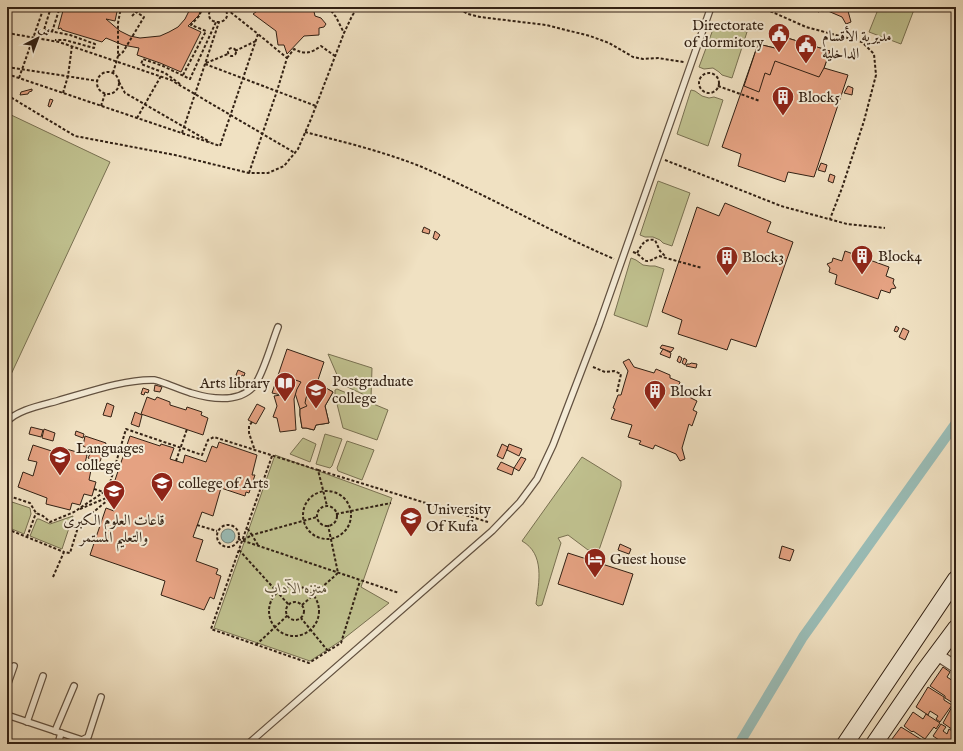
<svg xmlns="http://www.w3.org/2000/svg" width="963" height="751" font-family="'IM FELL English',Amiri,serif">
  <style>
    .green { fill: #c0c18f; stroke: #797152 }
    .water { fill: #9abdb7; stroke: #707f76 }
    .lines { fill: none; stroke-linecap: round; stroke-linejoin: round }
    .canal { stroke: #9abdb7; stroke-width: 10 }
    .building { fill: #e5a282; stroke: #322114 }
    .service-casing { stroke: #625140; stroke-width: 8 }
    .minor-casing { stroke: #625140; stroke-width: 13 }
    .secondary-casing { stroke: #322114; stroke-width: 18 }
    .path { stroke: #322114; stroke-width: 2; stroke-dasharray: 3 2; stroke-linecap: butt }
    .service { stroke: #f5ecd7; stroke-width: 5.5 }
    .minor { stroke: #f5ecd7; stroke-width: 11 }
    .secondary { stroke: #f5ecd7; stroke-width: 16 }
    .labels { text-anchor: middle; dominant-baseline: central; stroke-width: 4; stroke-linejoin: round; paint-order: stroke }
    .poi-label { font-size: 15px; fill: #322114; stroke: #f5ecd7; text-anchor: start }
    .park-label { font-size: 15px; font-style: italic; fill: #5d5139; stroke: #f5ecd7 }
  </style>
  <rect width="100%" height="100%" fill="#f0e1c2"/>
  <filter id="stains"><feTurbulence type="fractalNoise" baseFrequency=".005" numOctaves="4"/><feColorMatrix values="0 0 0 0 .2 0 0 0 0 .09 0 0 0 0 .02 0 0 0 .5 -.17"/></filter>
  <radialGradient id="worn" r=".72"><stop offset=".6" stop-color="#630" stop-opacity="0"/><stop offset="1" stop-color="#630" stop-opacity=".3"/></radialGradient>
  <g class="green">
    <path d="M879,7H915L901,44L869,32Z"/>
    <path d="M715,24L747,32L732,78L722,75L719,72L713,68L704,69L699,67Z"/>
    <path d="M691,90L695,91L702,96L709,98L714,97L723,100L708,146L677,134Z"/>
    <path d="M7,113L110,162L7,383Z"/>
    <path d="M658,181L690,193L672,246L663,243L660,240L653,237H645L640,235Z"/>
    <path d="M631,258L636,260L643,265L650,266H655L664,269L647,327L614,315Z"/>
    <path d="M328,354L372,368L371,398L341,384Z"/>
    <path d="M337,389L388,410L377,440L343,428L335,396V390Z"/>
    <path d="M325,434L342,439L332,466L330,468L316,464Z"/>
    <path d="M303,438L316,444L310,462L290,454Z"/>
    <path d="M347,441L374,450L362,480L338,471L337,468Z"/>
    <path d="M275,455L392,498L361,587L389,603L342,640L310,661L214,628Z"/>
    <path d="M582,457L621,481V486L599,550H588L568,535L558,538L561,543L542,605L538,606L536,604C539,582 545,554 522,541Z"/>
    <path d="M12,502L30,508L31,514L24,534L7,527V514Z"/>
    <path d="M73,516L62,549L30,536L37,519H39L50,524Z"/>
  </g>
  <circle class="water" cx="228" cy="536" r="7"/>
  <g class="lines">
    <path class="canal" d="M739,744L803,637L956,423"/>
  </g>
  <g class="building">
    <path d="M64,7H118L115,21L106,19L120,31L130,36L140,38L160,36L169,32L178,27L185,19L191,7H201L199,15L188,26L201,32L181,72L160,63L137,55L139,48L123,45L106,38L102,42L62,30L61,28L58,29Z"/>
    <path d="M263,7H313L315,16L321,18L326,24L324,27L319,28V35L304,36L287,54L284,45H278L276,31L253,14Z"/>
    <path d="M806,7H849L848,11L851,22L846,24L842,17L821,8L819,12Z"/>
    <path d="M784,37L830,51L824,68L848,75L814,177L788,172L785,182L738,166L741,154L722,147L758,44L779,49Z"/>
    <path d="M784,37L830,51L824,68L819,77L775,61L770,75L765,73L759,92L744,86L758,44L779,49Z"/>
    <path d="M848,86L853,88L852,95L844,93Z"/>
    <path d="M32,89V91L29,92L28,94L20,95L21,92Z"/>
    <path d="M50,99L53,100L50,107L48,106Z"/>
    <path d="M821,163L827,165L825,172L818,170Z"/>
    <path d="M830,174L835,176L833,183L828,181Z"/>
    <path d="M725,203L771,222L767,232L793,242L756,347L731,339L727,350L678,334L682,320L662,312L697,207L719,216Z"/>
    <path d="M424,227L430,230L429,234L422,232Z"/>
    <path d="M435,231L440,235L437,240L433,238Z"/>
    <path d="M845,251L889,267L886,276L894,279L893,283L896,288L891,289L890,293L881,290L878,299L835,284L837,275L829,272L830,268L827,264L832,262L833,258L842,261Z"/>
    <path d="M896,326L899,328L897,332L894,331Z"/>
    <path d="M903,328L909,331L905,340L899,337Z"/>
    <path d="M662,345L674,348L671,352L660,348Z"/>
    <path d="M287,349L324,362L317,383L333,392L325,406L329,423L316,425L314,430L306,428H302L300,415V409L295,393L281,395L272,393Z"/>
    <path d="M663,349L671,353L670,358L660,354Z"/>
    <path d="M679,356L682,358L680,363L677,361Z"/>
    <path d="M684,358L687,360L685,365L682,363Z"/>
    <path d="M629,359L634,367L654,373L656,369L670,375V378L680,382L676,394L682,396L683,394L697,401L693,410L697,412L692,426L689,424L682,448L685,459L680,461L676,454L655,445L653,449L639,444L641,441L628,437L632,425L611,419L615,409L613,408L618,395H621L628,371L623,362Z"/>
    <path d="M691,363L697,364L696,368L686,366L687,364H690Z"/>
    <path d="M238,370L245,373L244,376L242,375L241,377L236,375Z"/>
    <path d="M287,377L301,382L297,389L294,399L296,430L280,432L277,418L273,417L277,406L274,396L281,395Z"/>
    <path d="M317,383L333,392L325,406L329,423L316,425L314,430L306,428H302L300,415V409L307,406L305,403L306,398L312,386Z"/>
    <path d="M155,385L162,387L160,392L154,391Z"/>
    <path d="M143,388L149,390L148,393L145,392L144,395L141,394Z"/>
    <path d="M147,397L155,400L157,397L170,402V405L186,410L187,407L202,412L201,415L208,418L203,435L141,414Z"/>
    <path d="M107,403L114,406L111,417L103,415Z"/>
    <path d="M257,404L265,408L256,424L248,420Z"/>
    <path d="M135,412L142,415L139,427L131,424Z"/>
    <path d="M31,427L43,430L41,437L29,434Z"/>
    <path d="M44,429L55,433L53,441L42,438Z"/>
    <path d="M76,431L84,434L83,438L75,435Z"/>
    <path d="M85,436L106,443L97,471L93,470V467L90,466L92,460L88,458L90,454L86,453L87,448L83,446Z"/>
    <path d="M130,436L160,446L161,444L174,448L170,459L183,463L185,455L206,462L212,446L217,448L219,442L257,455L252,475H255L249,493L246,492L245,496L221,488L213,516L202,512L193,537L203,540L196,561L218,569L216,574L221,576L214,599L210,597L204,610L161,595L165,581L90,555L106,508L114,511L122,485L114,483Z"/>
    <path d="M502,444L508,447L503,459L497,456Z"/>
    <path d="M509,444L522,449L519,456L507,450Z"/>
    <path d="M33,445L61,454L63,448L87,455L84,467L91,470L89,480L96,482L92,496L84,494L80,505L72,503L70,510L46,504L47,498L18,487L23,472L33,476L37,462L28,460Z"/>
    <path d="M521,457L526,459L519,471L514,468Z"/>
    <path d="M501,462L514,468L512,475L497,469Z"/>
    <path d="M620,544L631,549L629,554L618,550Z"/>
    <path d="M782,546L794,550L790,561L779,558Z"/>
    <path d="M568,553L633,574L623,605L558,584Z"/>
    <path d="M943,667L950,672L947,677L956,683V689L953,693L956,695V698L953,703L945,698V696L930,686Z"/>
    <path d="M928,687L944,697V700L952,705L940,722L936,719L938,716L930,711L928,715L916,707Z"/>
    <path d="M953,705L956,707V732L943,723Z"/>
    <path d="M913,712L923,719L926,714L940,723L936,729L934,727L925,739L913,731L912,732L904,726Z"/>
    <path d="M941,724L946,727L943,731L947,734L949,729L956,733V744H945L933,736Z"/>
    <path d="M901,727L927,743L926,744L889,743Z"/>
    <path d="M931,740L936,743L938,740L944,744H929Z"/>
  </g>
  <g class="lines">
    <g class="service-casing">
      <g id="service">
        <path d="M7,422C16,410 43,405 57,401C86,393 124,379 154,380C161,381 183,391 191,393C211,399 238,404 254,386C263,375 272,342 278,327"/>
        <path d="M7,686L14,666"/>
        <path d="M7,715L82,740L88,737L101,697"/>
        <path d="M27,722L43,676"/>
        <path d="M55,731L74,686"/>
        <path d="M58,744L61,733"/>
        <path d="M248,744L492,531L520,502L537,479L553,445L599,325L711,7"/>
      </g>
    </g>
    <g class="minor-casing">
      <path id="minor" d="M936,654L956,667"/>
    </g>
    <g class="secondary-casing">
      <g id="secondary">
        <path d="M845,744L956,579"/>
        <path d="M874,744L924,671L956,628"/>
      </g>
    </g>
    <g class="path">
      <path d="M36,7L43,8"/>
      <path d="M51,7L44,30L70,35L95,44L94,48L65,40H55"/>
      <path d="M162,7L167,11L170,10L172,7"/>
      <path d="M212,7C198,27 238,27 224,7"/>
      <path d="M328,7L336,17L344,33"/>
      <path d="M455,7L468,14L480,17L546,25L590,36L609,43L633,57L643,59L658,58L684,62"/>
      <path d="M761,7L806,27L862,42L874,54L876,75L864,121L842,188L830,219"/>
      <path d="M51,9L59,10"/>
      <path d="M7,13L14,7"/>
      <path d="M132,16L136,12L146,7"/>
      <path d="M52,32L60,7"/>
      <path d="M7,33L59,42L171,80L295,153"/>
      <circle cx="232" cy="52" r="4"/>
      <path d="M235,51L256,41"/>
      <path d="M118,56L123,52L144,17L136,12L135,7"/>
      <path d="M287,58L294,49C305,55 311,53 321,46L335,56"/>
      <path d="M206,63L228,54"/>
      <path d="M205,64L316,106"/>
      <path d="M7,67L98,81"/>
      <circle cx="108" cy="83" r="11"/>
      <circle cx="709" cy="83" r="10"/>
      <path d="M113,73L118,56V23L121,7"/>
      <path d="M7,74L220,146L258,34L229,11L228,7"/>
      <path d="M183,75L206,31L191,25L199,16L203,7"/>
      <path d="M19,78L44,7"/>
      <path d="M119,82L125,93L210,142"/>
      <path d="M180,84L165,73L141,64L143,59L163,66L190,79L216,22"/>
      <path d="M718,86L760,101"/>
      <path d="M63,93L68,76L72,46"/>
      <path d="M7,95L75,136L175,155L249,173H268L284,166L298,149L311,119L344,33L352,16L358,7"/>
      <path d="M101,106L105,94"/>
      <path d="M137,118L161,76"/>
      <path d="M305,132C344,142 385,152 422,167C487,195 549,231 614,259"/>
      <path d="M182,133L219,22"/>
      <path d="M665,160L781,206L847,224L885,228"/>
      <path d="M249,173L277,91L287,58L258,34"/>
      <path d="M633,252C647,257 640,267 659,256L702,268"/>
      <path d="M637,253C642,245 644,238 655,240L660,251L666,257"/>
      <path d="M593,367L605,372L614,371L621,374L617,392"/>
      <path d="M252,422L249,426V433L255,451"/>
      <path d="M272,456L211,629L309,663L328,651L301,618"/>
      <path d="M176,461L187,429"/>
      <path d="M318,470L488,522"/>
      <path d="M94,489L107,493L126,429L202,455L208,440L214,437L318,470L327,506"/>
      <circle cx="327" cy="515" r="24"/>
      <path d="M107,493L118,497"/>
      <path d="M9,496L30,503L36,513L43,516L50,522L74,512L104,492"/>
      <circle cx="327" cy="516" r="10"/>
      <path d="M7,507L11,497"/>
      <path d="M80,509L111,496"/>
      <path d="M336,514L391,503"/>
      <circle cx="228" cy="536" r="11"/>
      <path d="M197,525L217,531"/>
      <path d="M7,529L64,552"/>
      <path d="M27,537L36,513"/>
      <path d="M238,539L399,593"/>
      <path d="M243,540L252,535L247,528"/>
      <path d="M258,545L252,535L317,517"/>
      <path d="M239,550L289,605"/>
      <path d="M53,577L64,552L70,553L79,524L114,495"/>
      <circle cx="294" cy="611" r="25"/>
      <circle cx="295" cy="611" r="9"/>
      <path d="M302,605L338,573L328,525"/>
      <path d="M256,645L288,615"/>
      <path d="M328,651L341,643L360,581"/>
    </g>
    <use href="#service" class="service"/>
    <use href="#minor" class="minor"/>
    <use href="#secondary" class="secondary"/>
  </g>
  <defs>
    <g id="civic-pin" transform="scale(1.15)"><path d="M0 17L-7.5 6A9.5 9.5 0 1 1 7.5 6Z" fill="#8f2418" stroke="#f5ecd7"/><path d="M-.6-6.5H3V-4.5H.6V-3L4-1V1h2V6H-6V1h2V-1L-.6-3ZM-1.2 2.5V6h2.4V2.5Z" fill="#fff"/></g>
    <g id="building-pin" transform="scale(1.15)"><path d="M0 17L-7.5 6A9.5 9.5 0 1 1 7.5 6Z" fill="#8f2418" stroke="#f5ecd7"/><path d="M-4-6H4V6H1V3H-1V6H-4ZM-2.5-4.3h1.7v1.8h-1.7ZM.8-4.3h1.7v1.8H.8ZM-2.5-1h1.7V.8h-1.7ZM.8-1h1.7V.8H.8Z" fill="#fff"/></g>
    <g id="library-pin" transform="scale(1.15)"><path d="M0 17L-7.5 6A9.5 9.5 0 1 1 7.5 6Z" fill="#8f2418" stroke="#f5ecd7"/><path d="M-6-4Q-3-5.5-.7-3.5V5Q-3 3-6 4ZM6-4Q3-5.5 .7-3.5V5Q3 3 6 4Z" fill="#fff"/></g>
    <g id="university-pin" transform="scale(1.15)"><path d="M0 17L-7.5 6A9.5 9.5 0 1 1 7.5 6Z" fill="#8f2418" stroke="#f5ecd7"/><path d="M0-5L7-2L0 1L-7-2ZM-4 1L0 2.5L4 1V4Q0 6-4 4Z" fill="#fff"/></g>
    <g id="hotel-pin" transform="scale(1.15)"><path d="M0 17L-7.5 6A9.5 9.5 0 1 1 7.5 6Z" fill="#8f2418" stroke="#f5ecd7"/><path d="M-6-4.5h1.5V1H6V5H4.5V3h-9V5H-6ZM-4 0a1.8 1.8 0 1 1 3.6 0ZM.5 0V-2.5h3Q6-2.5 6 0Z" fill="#fff"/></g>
  </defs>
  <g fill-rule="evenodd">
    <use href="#civic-pin" x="779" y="34"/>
    <use href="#civic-pin" x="806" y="45"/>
    <use href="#building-pin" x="783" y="97"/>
    <use href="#building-pin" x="862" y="256"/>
    <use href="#building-pin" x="727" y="257"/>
    <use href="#library-pin" x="285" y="383"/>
    <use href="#university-pin" x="316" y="390"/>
    <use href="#building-pin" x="655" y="391"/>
    <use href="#university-pin" x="60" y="457"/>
    <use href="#university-pin" x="162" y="483"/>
    <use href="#university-pin" x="114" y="491"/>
    <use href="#university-pin" x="411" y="518"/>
    <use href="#hotel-pin" x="595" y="559"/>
  </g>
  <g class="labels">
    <g class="poi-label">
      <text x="764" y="25" text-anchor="end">Directorate<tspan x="764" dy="17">of dormitory</tspan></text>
      <text x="822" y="36">مديرية الأقسام<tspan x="822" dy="17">الداخلية</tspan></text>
      <text x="798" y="97">Block5</text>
      <text x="878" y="256">Block4</text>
      <text x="742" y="257">Block3</text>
      <text x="332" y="381">Postgraduate<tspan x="332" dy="17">college</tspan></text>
      <text x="270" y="383" text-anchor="end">Arts library</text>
      <text x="670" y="391">Block1</text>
      <text x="76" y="448">Languages<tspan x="76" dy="17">college</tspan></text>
      <text x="178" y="483">college of Arts</text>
      <text x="426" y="509">University<tspan x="426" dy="17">Of Kufa</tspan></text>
      <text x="114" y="520" text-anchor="middle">قاعات العلوم الكبرى<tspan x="114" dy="17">والتعليم المستمر</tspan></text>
      <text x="610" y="559">Guest house</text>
    </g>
    <g class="park-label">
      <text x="296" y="588">متنزه الآداب</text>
    </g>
  </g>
  <rect width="963" height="751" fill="none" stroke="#f0e1c2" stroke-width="24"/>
  <rect x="8" y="8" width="947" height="735" fill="none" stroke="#322114" stroke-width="2"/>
  <rect x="12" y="12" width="939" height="727" fill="none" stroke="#322114"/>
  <g transform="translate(38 38) rotate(42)" stroke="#f5ecd7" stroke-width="3" paint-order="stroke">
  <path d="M0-3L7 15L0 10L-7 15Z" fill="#322114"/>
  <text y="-6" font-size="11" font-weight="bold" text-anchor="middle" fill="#322114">ش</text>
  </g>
  <rect width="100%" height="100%" filter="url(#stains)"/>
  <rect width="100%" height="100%" fill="url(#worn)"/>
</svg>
